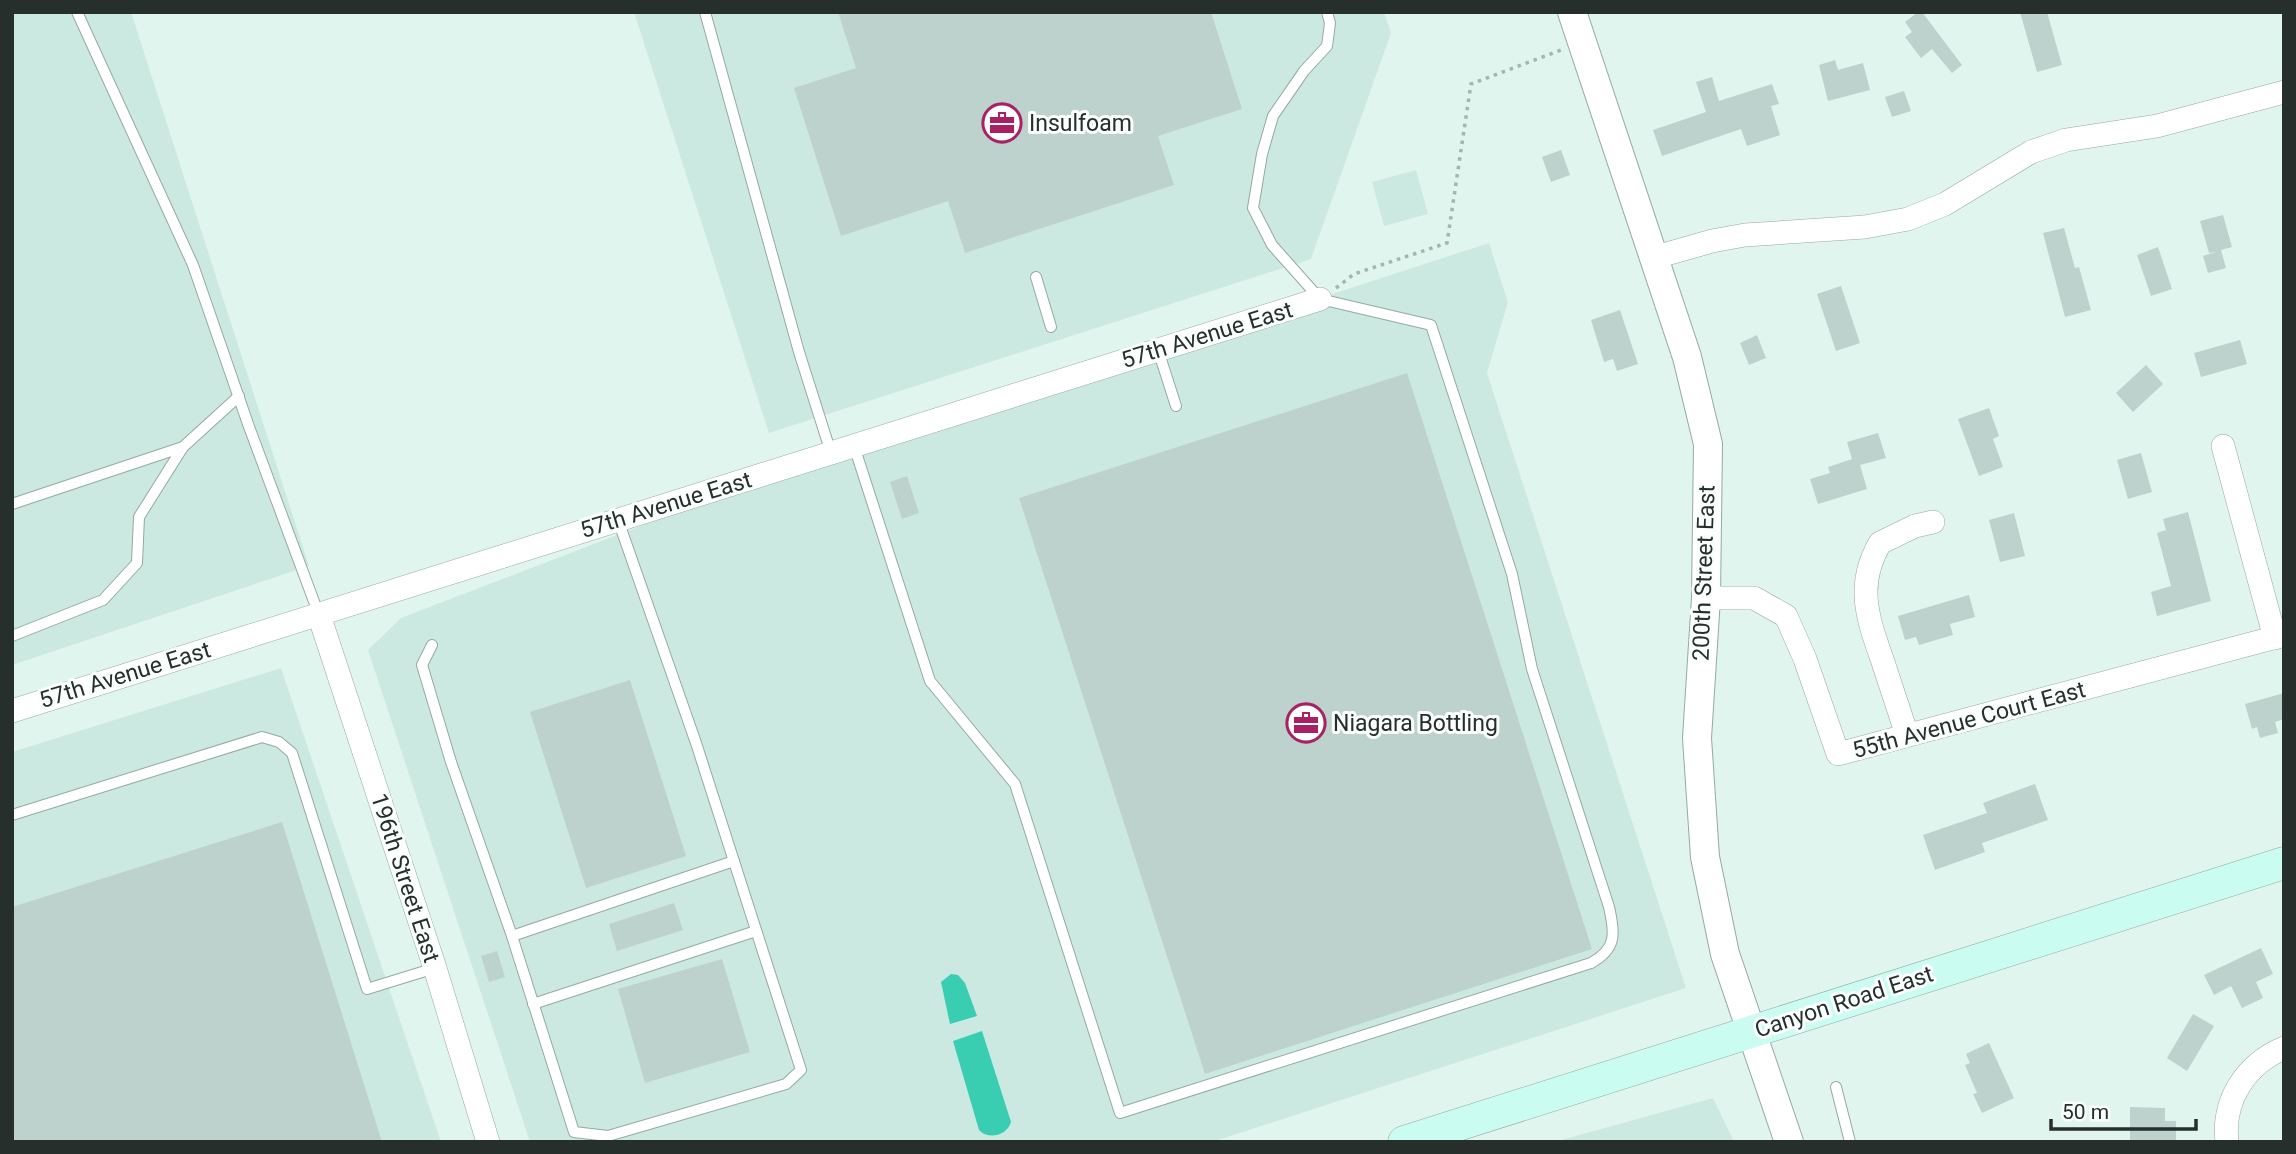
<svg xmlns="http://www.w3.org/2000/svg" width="2296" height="1154" font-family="Roboto,sans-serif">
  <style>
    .built { fill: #cce9e1 }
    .water { fill: #39ceb2 }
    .building { fill: #bdd2cc }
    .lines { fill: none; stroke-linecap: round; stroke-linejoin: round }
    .service-casing { stroke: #95a9a3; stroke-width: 12 }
    .minor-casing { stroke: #95a9a3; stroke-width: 24 }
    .tertiary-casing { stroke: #95a9a3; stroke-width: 30 }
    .secondary-casing { stroke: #95a9a3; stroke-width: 33 }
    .path { stroke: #a4b4af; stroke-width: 3.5; stroke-dasharray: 3.5 5; stroke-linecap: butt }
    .service { stroke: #fff; stroke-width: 10 }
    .minor { stroke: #fff; stroke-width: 23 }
    .tertiary { stroke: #fff; stroke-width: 28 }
    .secondary { stroke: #cafcf2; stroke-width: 32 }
    .labels { text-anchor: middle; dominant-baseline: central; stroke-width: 6; stroke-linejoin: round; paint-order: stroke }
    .poi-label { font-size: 23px; fill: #272f2c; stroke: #fafefd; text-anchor: start }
    .street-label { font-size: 23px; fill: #272f2c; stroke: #fafefd }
  </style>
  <rect width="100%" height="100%" fill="#e1f5ef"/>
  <g class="built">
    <path d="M12,12H131L309,566L12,665Z"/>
    <path d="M634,12H1384L1391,33L1311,259L769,433Z"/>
    <path d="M1416,170L1428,214L1384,226L1372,182Z"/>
    <path d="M1489,243L1508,302L1487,373L1686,988L1212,1142H530L368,650L401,618L755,482Z"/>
    <path d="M281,668L441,1142H12V752Z"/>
    <path d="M1713,1098L1734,1142H1554Z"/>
  </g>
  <g class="water">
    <path d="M951,974L958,975L965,983L977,1016L950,1024L941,982Z"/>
    <path d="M982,1031L1011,1122C1007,1136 988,1140 979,1130L953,1041Z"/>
  </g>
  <g class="building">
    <path d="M838,12H1211L1242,109L1158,136L1174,185L965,253L948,201L841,236L794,88L856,68Z"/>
    <path d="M1918,12H1922L1962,65L1952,73L1932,49L1921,58L1905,37L1912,32L1905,22Z"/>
    <path d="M2020,12H2047L2062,65L2037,72Z"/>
    <path d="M1835,60L1838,70L1863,63L1870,90L1828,101L1819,65Z"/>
    <path d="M1712,77L1719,101L1772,84L1779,104L1771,106L1780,135L1747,146L1741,129L1662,156L1653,130L1706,112L1696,82Z"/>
    <path d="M1904,91L1911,111L1892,117L1885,97Z"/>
    <path d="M1561,150L1570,175L1551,182L1542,157Z"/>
    <path d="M2223,215L2232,247L2221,250L2226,268L2208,273L2203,256L2216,252L2209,253L2200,221Z"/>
    <path d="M2064,228L2075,268L2079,267L2091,310L2065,317L2043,233Z"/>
    <path d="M2158,247L2172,289L2151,296L2137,255Z"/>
    <path d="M1841,286L1860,343L1836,351L1817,294Z"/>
    <path d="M1620,310L1638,364L1617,371L1613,359L1604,362L1591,320Z"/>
    <path d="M1757,335L1766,358L1749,365L1740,343Z"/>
    <path d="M2240,340L2247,364L2201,377L2194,353Z"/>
    <path d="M2146,365L2163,384L2133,412L2116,393Z"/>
    <path d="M1407,373L1592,949L1205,1074L1019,498Z"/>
    <path d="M1989,408L1999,436L1993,439L2003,467L1979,476L1958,419Z"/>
    <path d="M1878,433L1886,458L1860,465L1867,489L1818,504L1810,479L1830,473L1828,467L1852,459L1847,442Z"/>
    <path d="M2141,453L2152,492L2128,499L2117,460Z"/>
    <path d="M907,476L919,513L902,519L890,482Z"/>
    <path d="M2188,512L2211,601L2157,616L2151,592L2171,586L2157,533L2166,530L2163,519Z"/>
    <path d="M2014,513L2025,556L2000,562L1989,520Z"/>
    <path d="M1969,595L1975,617L1950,624L1953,635L1919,645L1916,637L1905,640L1898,616Z"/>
    <path d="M630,680L686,856L586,888L530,712Z"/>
    <path d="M2284,693V719L2275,722L2278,733L2260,738L2257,727L2252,729L2245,704Z"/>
    <path d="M2035,784L2048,820L1982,843L1985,852L1935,870L1923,835L1987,813L1983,803Z"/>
    <path d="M282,822L382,1142H12V907Z"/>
    <path d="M674,903L683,930L617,951L609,924Z"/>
    <path d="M2261,948L2273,974L2256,982L2263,998L2242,1008L2231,986L2214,995L2204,975Z"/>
    <path d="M497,951L505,977L489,982L481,956Z"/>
    <path d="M722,959L750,1052L645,1083L618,989Z"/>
    <path d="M2193,1014L2214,1026L2187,1071L2167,1058Z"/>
    <path d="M1989,1043L2014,1098L1982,1113L1973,1094L1977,1093L1965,1065L1970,1063L1966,1054Z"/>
    <path d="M2130,1107L2165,1108V1121H2176V1142H2130Z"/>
  </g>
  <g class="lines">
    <g class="service-casing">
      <g id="service">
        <path d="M77,12L193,265L248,424L319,615"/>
        <path d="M705,12L799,352L831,453"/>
        <path d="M1036,277L1051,327"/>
        <path d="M1158,350L1176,406"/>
        <path d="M854,446L930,681L1015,784L1120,1113L1591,963C1617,949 1615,933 1609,907L1532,669L1512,574L1431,325L1320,299L1272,245L1253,208L1262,154L1273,116L1304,71L1327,46L1330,23L1327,12"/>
        <path d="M12,504L183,447"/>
        <path d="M12,636L103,600L137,563L139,517L183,447L239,396"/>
        <path d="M432,645L422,665L451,762L512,936L574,1132L608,1136L786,1084L801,1070L696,743L618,520"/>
        <path d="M12,815L262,737L279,742L292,753L367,989L435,968"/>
        <path d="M512,936L734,861"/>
        <path d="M533,1004L756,931"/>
        <path d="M1836,1087L1850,1142"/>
      </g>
    </g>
    <g class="minor-casing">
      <g id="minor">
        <path d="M1656,257L1712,241L1745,235L1865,227L1908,219L1945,204L2031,152L2066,140L2157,126L2284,92"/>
        <path d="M2223,446L2275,638"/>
        <path d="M1706,598H1754L1786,616L1805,659L1838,754L2284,635"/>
        <path d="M319,615L435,968L488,1142"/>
        <path d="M12,711L1320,299"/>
        <path d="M1907,735C1899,711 1891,687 1883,662C1868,619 1855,586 1880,543L1915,526L1933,522"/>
        <path d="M2227,1142C2222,1100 2246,1064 2284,1048"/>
      </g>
    </g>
    <g class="tertiary-casing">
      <path id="tertiary" d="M1572,12L1687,357L1708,444L1706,598L1697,738L1705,857L1725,954L1789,1142"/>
    </g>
    <g class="secondary-casing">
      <path id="secondary" d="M1404,1142L2284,863"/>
    </g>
    <path class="path" d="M1336,288L1354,274L1447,243L1471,84L1561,50"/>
    <use href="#service" class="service"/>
    <use href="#minor" class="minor"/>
    <use href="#tertiary" class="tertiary"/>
    <use href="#secondary" class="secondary"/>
  </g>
  <defs>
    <g id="office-ring" transform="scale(2.0125)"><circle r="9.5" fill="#fafefd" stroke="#aa2064" stroke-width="1.5"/><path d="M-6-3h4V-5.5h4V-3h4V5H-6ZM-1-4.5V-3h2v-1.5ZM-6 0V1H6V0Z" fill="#aa2064"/></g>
  </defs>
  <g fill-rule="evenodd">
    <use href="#office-ring" x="1002" y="123"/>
    <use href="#office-ring" x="1306" y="723"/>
  </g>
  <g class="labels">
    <g class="poi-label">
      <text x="1029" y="123">Insulfoam</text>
      <text x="1333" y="723">Niagara Bottling</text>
    </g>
    <g class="street-label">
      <text transform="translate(1207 335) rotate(-17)">57th Avenue East</text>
      <text transform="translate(666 505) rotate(-17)">57th Avenue East</text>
      <text transform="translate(1704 573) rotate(-88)">200th Street East</text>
      <text transform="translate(125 675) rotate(-17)">57th Avenue East</text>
      <text transform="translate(1969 720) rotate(-15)">55th Avenue Court East</text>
      <text transform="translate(405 878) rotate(72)">196th Street East</text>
      <text transform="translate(1844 1002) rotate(-18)">Canyon Road East</text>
    </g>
  </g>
  <rect width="2296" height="1154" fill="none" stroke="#272f2c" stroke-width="28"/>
  <path d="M2051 1119v10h145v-10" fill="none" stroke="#272f2c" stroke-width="3.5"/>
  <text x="2062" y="1119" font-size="21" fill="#272f2c" stroke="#fafefd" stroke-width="5" paint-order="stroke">50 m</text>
</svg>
